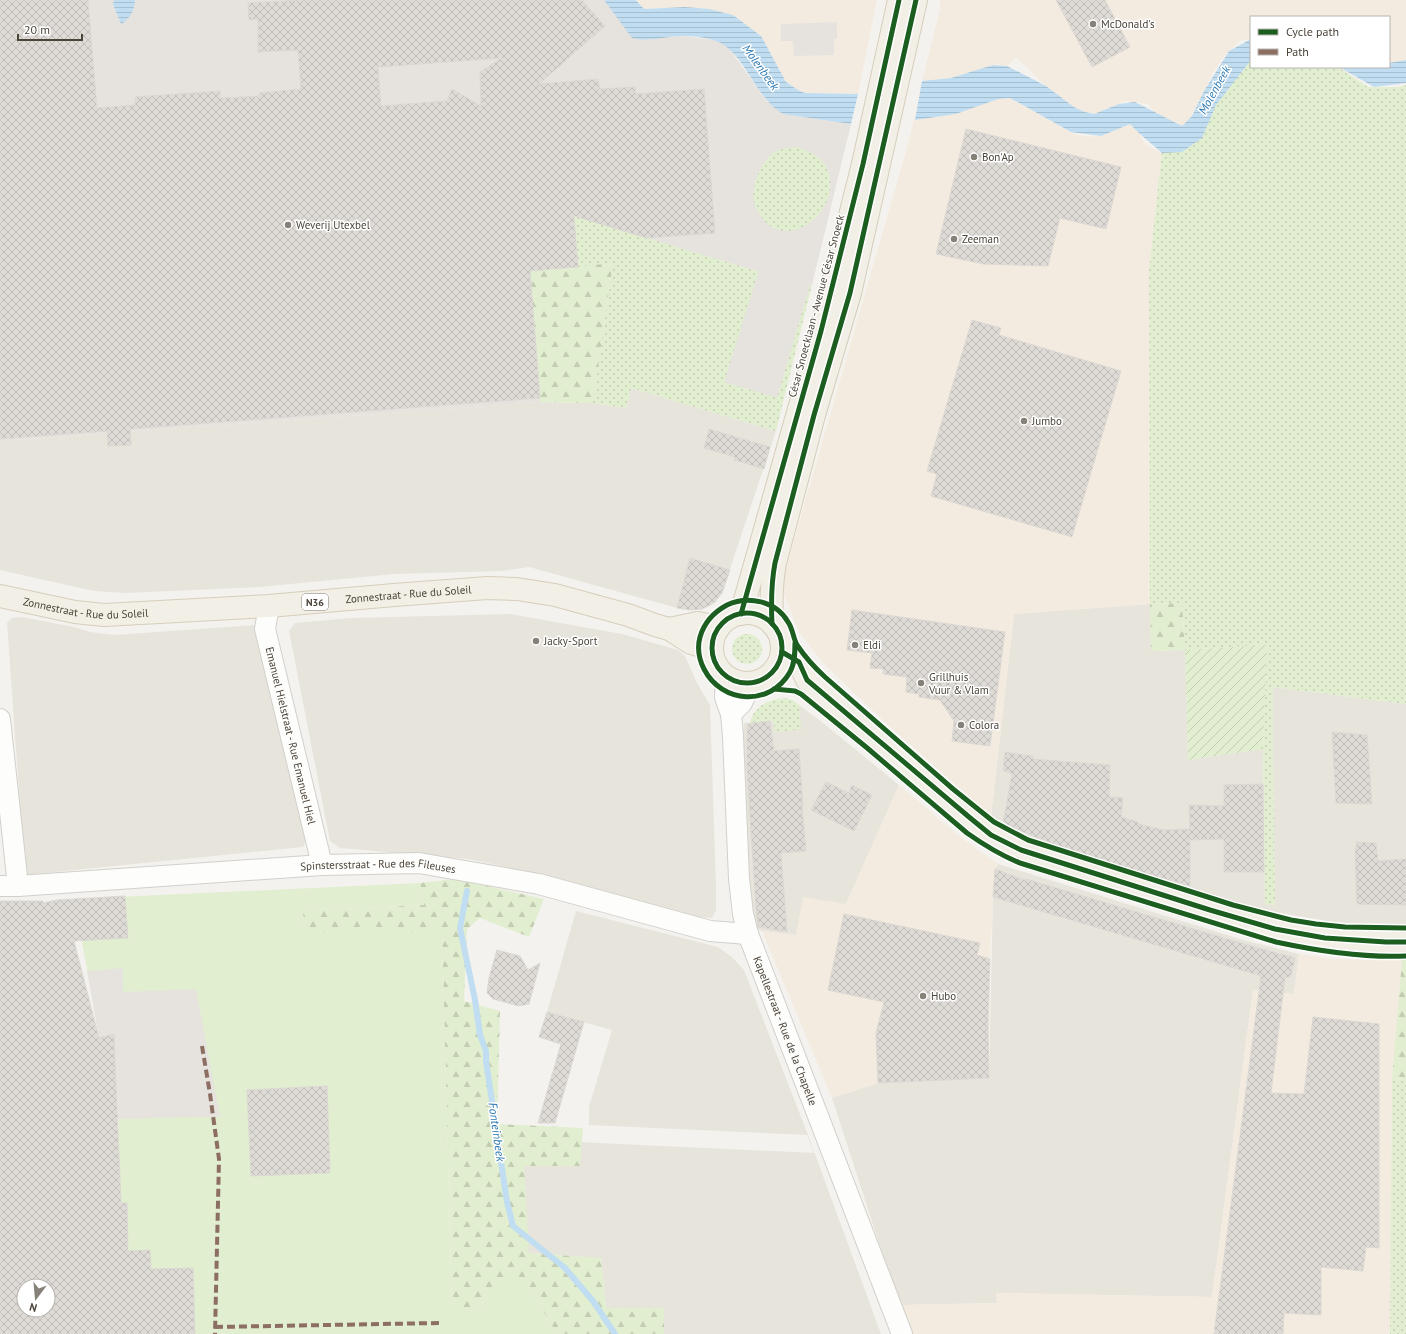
<svg xmlns="http://www.w3.org/2000/svg" width="1406" height="1334" font-family="'PT Sans',sans-serif">
  <style>
    .residential { fill: #e7e4dc }
    .commercial { fill: #f3ebdf }
    .industrial { fill: #e6e2de }
    .grass { fill: url(#grass-dots) }
    .forest { fill: url(#forest-firs) }
    .garden { fill: url(#garden-furrows) }
    .pitch { fill: #e1eecf }
    .parking { fill: #e6e3df }
    .water { fill: url(#water-rules) }
    .lines { fill: none; stroke-linecap: round; stroke-linejoin: round }
    .stream { stroke: #c0ddf1; stroke-width: 6 }
    .building { fill: url(#building-cross-hatch); stroke: #dcd9d4; fill-rule: evenodd }
    .minor-casing { stroke: #d2d0cb; stroke-width: 22 }
    .primary-casing { stroke: #d6cebb; stroke-width: 24 }
    .minor { stroke: #fdfdfc; stroke-width: 20 }
    .primary { stroke: #f2efe6; stroke-width: 22 }
    .quiet { stroke: #8d6e63; stroke-width: 4; stroke-dasharray: 8 4; stroke-linecap: butt }
    .cycleway-casing { stroke: #fff; stroke-width: 8 }
    .cycleway { stroke: #1b5e20; stroke-width: 5 }
    .poi-dot { fill: #868178; stroke: #fff; stroke-width: 1.5 }
    .labels { text-anchor: middle; dominant-baseline: central; stroke-width: 3; stroke-linejoin: round; paint-order: stroke }
    .shield { fill: #fff; stroke: #817c74; stroke-width: 1 }
    .shield-label { font-size: 10px; font-weight: bold; fill: #4b4439 }
    .poi-label { font-size: 11px; fill: #4b4439; stroke: #fff; text-anchor: start }
    .street-label { font-size: 11px; fill: #4b4439; stroke: #fff }
    .water-label { font-size: 12px; font-style: italic; fill: #2e7ab2; stroke: #fff }
  </style>
  <defs>
    <pattern id="grass-dots" width="8" height="8" patternUnits="userSpaceOnUse"><rect width="8" height="8" fill="#e1eecf"/><path d="M2 2h.1M6 6h.1" fill="none" stroke="#c3cdb2" stroke-width="1.8" stroke-linecap="round"/></pattern>
    <pattern id="forest-firs" width="22" height="20" patternUnits="userSpaceOnUse"><rect width="22" height="20" fill="#e1eecf"/><path d="M5 1l3.5 6h-7zM16 11l3.5 6h-7z" fill="#c3cdb2"/></pattern>
    <pattern id="garden-furrows" width="10" height="10" patternUnits="userSpaceOnUse"><rect width="10" height="10" fill="#e1eecf"/><path d="M-1 1l2-2M0 10L10 0M9 11l2-2" fill="none" stroke="#c3cdb2"/></pattern>
    <pattern id="water-rules" width="6" height="5" patternUnits="userSpaceOnUse"><rect width="6" height="5" fill="#c0ddf1"/><path d="M0 2.5h6" fill="none" stroke="#a6bfcf"/></pattern>
    <pattern id="building-cross-hatch" width="8" height="8" patternUnits="userSpaceOnUse"><rect width="8" height="8" fill="#dedbd6"/><path d="M0 0l8 8M0 8l8-8" fill="none" stroke="#c0bdb8"/></pattern>
  </defs>
  <rect width="100%" height="100%" fill="#f4f2ee"/>
  <g class="residential">
    <path d="M631,388L776,431L722,593L714,603L702,609L691,610L677,608L529,567L501,571L395,574L259,587L125,593L94,591L0,570V441L540,402L593,403L626,408Z"/>
    <path d="M1150,604L1151,651L1185,650L1188,760L1263,749L1265,904L1275,905L1273,749V687L1406,704V925H1384L1339,923L1262,910L1151,879L1080,857L1045,845L1003,826L991,816L1014,614Z"/>
    <path d="M510,614L622,634L678,650L685,656L697,683L710,705L716,887V910L712,918L689,917L551,877L469,859L340,848L330,841L289,631L295,623L351,618Z"/>
    <path d="M22,617L74,627L90,632L115,635L254,625L306,841L303,847L25,875L7,623L12,618Z"/>
    <path d="M799,705L823,723L899,785L846,904L796,935L762,931L753,928L745,860L743,739L744,723L773,721L800,729Z"/>
    <path d="M998,864L1240,939L1299,954L1294,994L1253,990L1212,1297L996,1293L997,1303L899,1305L832,1098L878,1083L989,1078L993,897L995,869Z"/>
    <path d="M576,911L718,947L732,957L744,970L808,1135L881,1334H664V1308H606L601,1258L529,1253L490,1138L814,1153L807,1135L589,1125V1107L612,1030L547,1012Z"/>
  </g>
  <g class="commercial">
    <path d="M637,0H877L858,94L805,93L798,90L786,82L761,36L685,7L645,9L642,7Z"/>
    <path d="M940,0H1406V61L1389,64V17H1251V39L1241,40L1224,56L1214,71L1190,119L1162,153L1149,270L1150,604L1014,614L991,816L888,725L823,663L799,632L783,592L784,575L907,148L914,119L915,120L956,114L998,99L1010,98L1061,127L1076,135L1097,137L1122,126L1130,124L1136,127L1144,142L1150,147L1161,153L1160,119L1148,104L1125,101L1094,114L1085,112L1074,107L1051,91L1016,57L1007,66L996,64L951,78L922,81L940,9Z"/>
    <path d="M899,785L964,840L998,864L995,869L993,897L990,959L989,1078L878,1083L832,1098L762,931L796,935L803,897L846,904Z"/>
    <path d="M1299,954L1334,959L1402,960L1392,1079L1390,1334H909L899,1305L997,1303L996,1293L1212,1297L1253,990L1294,994Z"/>
  </g>
  <path class="industrial" d="M0,0H604L638,39L681,36L708,39L718,41L728,47L767,101L783,114L851,124L812,285L753,270L575,217L578,267L531,271L540,402L0,441Z"/>
  <g class="grass">
    <path d="M1251,60V67H1338L1368,87H1399L1406,85V704L1273,687V749L1275,905L1265,904L1263,749L1267,645L1185,650L1182,603L1150,604L1149,270L1162,152L1211,117L1229,73Z"/>
    <path d="M797,147C807,151 819,155 825,165C850,207 782,263 756,208C748,190 761,157 779,150C785,148 792,148 797,147Z"/>
    <path d="M574,216L753,270L812,285L776,431L631,388L626,408L593,403L613,263L578,267Z"/>
    <circle cx="747" cy="649" r="15"/>
    <path d="M785,698L793,700L799,705L801,729L775,732L773,721L750,723C753,706 770,699 785,698Z"/>
    <path d="M1392,1079L1406,1080V1334H1390Z"/>
  </g>
  <g class="forest">
    <path d="M613,263L593,403L540,402L530,271Z"/>
    <path d="M1182,603L1185,650L1151,651L1150,604Z"/>
    <path d="M455,879L544,899L529,937L480,918L467,929L464,1001L500,1011L497,1124L583,1128L580,1166H524L529,1253L601,1258L606,1308H664V1334H557L528,1286L487,1293L479,1311L452,1310L442,932H304L303,911L424,905L420,883Z"/>
    <path d="M1402,960H1406V1080L1392,1079Z"/>
  </g>
  <path class="garden" d="M1267,645L1263,749L1188,760L1185,650Z"/>
  <path class="pitch" d="M420,883L424,905L303,911L304,932H442L452,1309L479,1311L487,1293L510,1279L528,1286L557,1334H68L119,1201L118,1038L100,1040L74,899Z"/>
  <g class="parking">
    <path d="M837,22V39H834V55L794,56L793,41H781V24Z"/>
    <path d="M716,239L816,265L777,398L724,382L759,270L706,252L708,240Z"/>
    <path d="M123,968V992L196,989L220,1117H188L118,1119L114,1035L99,1038L87,971Z"/>
  </g>
  <g class="water">
    <path d="M114,0H135C134,11 130,19 121,24L113,4Z"/>
    <path d="M604,0H636L642,7L645,9L685,7L709,9L733,15L761,36L786,82L798,90L805,93L858,94L851,124L783,114C755,98 744,51 716,41C706,37 691,36 680,36C664,37 648,42 632,38Z"/>
    <path d="M1251,39V60L1216,105L1202,138L1182,152L1162,153L1140,134L1130,124L1101,136L1071,132L1010,98L998,99L956,114L915,120L922,81L951,78L993,65L1007,66L1046,86L1074,107L1085,112L1094,114L1119,104L1135,102L1182,126L1192,116L1204,91L1229,51Z"/>
    <path d="M1406,60V83L1374,87L1339,67H1389V63Z"/>
  </g>
  <g class="lines">
    <path class="stream" d="M467,891L460,928L475,1000L480,1035L486,1051V1061L507,1202L513,1226L565,1268L593,1301L615,1334"/>
  </g>
  <g class="building">
    <path d="M0,0H88L97,108L135,105V97L220,91V98L259,96V93L301,89L298,50L258,52V19L249,20L248,3L300,0H582L605,26L539,84L598,79L600,89L635,87L636,94L704,89L715,233L647,238L574,216L578,267L530,271L540,398L130,429L131,445L108,446L107,431L0,439ZM502,58L480,72L481,106L452,89L447,101L381,106L378,67Z"/>
    <path d="M1056,0H1105L1130,47L1092,67Z"/>
    <path d="M966,129L1121,167L1106,229L1060,218L1048,266L983,264L936,254Z"/>
    <path d="M972,320L1001,328L999,335L1121,371L1072,537L931,496L937,474L927,471Z"/>
    <path d="M709,429L770,447L764,469L734,460L735,457L704,448Z"/>
    <path d="M690,558L730,570L722,593L714,603L702,609L691,610L677,608Z"/>
    <path d="M852,610L1005,632L990,746L952,741L954,721L940,700L919,697V694L906,692L907,677L883,674V669L870,668L872,653L847,650Z"/>
    <path d="M770,721L774,751L799,749L803,806H802L806,851L781,853L787,932L758,927L756,907L747,770V735L748,724Z"/>
    <path d="M1332,732L1367,735L1372,804L1336,803Z"/>
    <path d="M1005,752L1033,756V759L1110,765L1109,797L1123,798L1121,817L1138,822V824L1164,830L1190,829L1189,805L1224,806V785L1263,784L1264,872H1224V839L1190,840V886L1105,862L1043,840L1003,824L1012,774L1003,770Z"/>
    <path d="M826,782L849,793L852,785L872,795L854,831L811,810Z"/>
    <path d="M1357,842L1376,843L1378,861L1406,859V905L1357,904L1355,853Z"/>
    <path d="M995,869L1025,880L1026,879L1241,943L1295,958L1291,976L1285,978L1271,1093L1304,1094L1313,1017L1379,1024V1248L1366,1247L1363,1271L1321,1267V1315L1284,1313L1283,1334H1214L1261,976L993,897Z"/>
    <path d="M125,896L128,938L74,941L99,1038L114,1034L121,1203H127L128,1251L150,1250L151,1269L193,1268L195,1334H0V901H43V903L57,900ZM24,1286H48V1310H24Z"/>
    <path d="M844,914L980,943L977,955L990,959L988,1024L989,1078L878,1083L876,1033L884,1002L828,990Z"/>
    <path d="M497,950L520,956L528,970L540,963L529,1004L519,1006L493,999L487,993L489,978Z"/>
    <path d="M547,1012L584,1022L555,1123H538L561,1044L539,1037Z"/>
    <path d="M327,1086L330,1173L251,1176L247,1090Z"/>
  </g>
  <g class="lines">
    <g class="minor-casing">
      <g id="minor">
        <path id="s1" d="M269,606L265,629L322,865"/>
        <path id="s2" d="M726,676L725,697L731,714L733,736L739,879L743,914L748,934L902,1334"/>
        <path d="M731,714L742,703L751,683"/>
        <path d="M0,719L18,886"/>
        <path id="s3" d="M0,886H18L322,865L419,863L539,884L710,931L748,934"/>
      </g>
    </g>
    <g class="primary-casing">
      <g id="primary">
        <path id="s4" d="M0,596L75,612L104,615L269,606L394,595L487,588L517,589L555,595L628,615L655,625L669,629L691,643L712,649"/>
        <circle cx="747" cy="648" r="35"/>
        <path d="M741,614L821,331L863,164L899,0"/>
        <path d="M772,624C771,603 771,584 775,563L814,415L850,293L916,0"/>
        <path d="M669,629L698,623L719,627"/>
        <path d="M782,652L799,662L807,680L969,817L991,835L1021,850L1210,910L1275,929L1325,938L1386,942H1406"/>
      </g>
    </g>
    <use href="#minor" class="minor"/>
    <use href="#primary" class="primary"/>
    <g class="quiet">
      <path d="M202,1046L210,1094L219,1159L215,1334"/>
      <path d="M215,1327L439,1323"/>
    </g>
    <g class="cycleway-casing">
      <g id="cycleway">
        <circle cx="747" cy="648" r="35"/>
        <path d="M741,614L821,331L863,164L899,0"/>
        <path d="M772,624C771,603 771,584 775,563L814,415L850,293L916,0"/>
        <path d="M795,643C795,652 795,663 790,672C770,707 722,704 704,669C699,659 697,648 700,637C704,623 714,612 727,605C748,595 776,601 788,622C793,629 793,638 797,645C805,657 814,667 825,677L953,789L994,822L1028,840L1233,905L1291,920L1316,924L1345,927L1406,928"/>
        <path d="M782,652L799,662L807,680L969,817L991,835L1021,850L1210,910L1275,929L1325,938L1386,942H1406"/>
        <path d="M774,689L795,691L801,694L866,747L967,833C984,845 1000,855 1020,863L1276,942C1318,951 1363,958 1406,956"/>
      </g>
    </g>
    <use href="#cycleway" class="cycleway"/>
  </g>
  <g class="poi-dot">
    <circle cx="1093" cy="24" r="4"/>
    <circle cx="974" cy="157" r="4"/>
    <circle cx="288" cy="225" r="4"/>
    <circle cx="954" cy="239" r="4"/>
    <circle cx="1024" cy="421" r="4"/>
    <circle cx="536" cy="641" r="4"/>
    <circle cx="855" cy="645" r="4"/>
    <circle cx="921" cy="683" r="4"/>
    <circle cx="961" cy="725" r="4"/>
    <circle cx="923" cy="996" r="4"/>
  </g>
  <g class="labels">
    <rect class="shield" x="302" y="594" width="26" height="16" rx="3"/>
    <g class="shield-label">
      <text x="315" y="602">N36</text>
    </g>
    <g class="poi-label">
      <text x="1101" y="24">McDonald's</text>
      <text x="982" y="157">Bon'Ap</text>
      <text x="296" y="225">Weverij Utexbel</text>
      <text x="962" y="239">Zeeman</text>
      <text x="1032" y="421">Jumbo</text>
      <text x="544" y="641">Jacky-Sport</text>
      <text x="863" y="645">Eldi</text>
      <text x="929" y="677">Grillhuis<tspan x="929" dy="13">Vuur &amp; Vlam</tspan></text>
      <text x="969" y="725">Colora</text>
      <text x="931" y="996">Hubo</text>
    </g>
    <g class="street-label">
      <text transform="translate(816 306) rotate(-75)">César Snoecklaan - Avenue César Snoeck</text>
      <text stroke="none"><textPath href="#s4" startOffset="411">Zonnestraat - Rue du Soleil</textPath></text>
      <text stroke="none"><textPath href="#s4" startOffset="87">Zonnestraat - Rue du Soleil</textPath></text>
      <text stroke="none"><textPath href="#s1" startOffset="133">Emanuel Hielstraat - Rue Emanuel Hiel</textPath></text>
      <text stroke="none"><textPath href="#s3" startOffset="379">Spinstersstraat - Rue des Fileuses</textPath></text>
      <text stroke="none"><textPath href="#s2" startOffset="364">Kapellestraat - Rue de la Chapelle</textPath></text>
    </g>
    <g class="water-label">
      <text transform="translate(761 67) rotate(54)">Molenbeek</text>
      <text transform="translate(1214 90) rotate(-61)">Molenbeek</text>
      <text transform="translate(497 1132) rotate(82)">Fonteinbeek</text>
    </g>
  </g>
  <rect x="1250" y="16" width="140" height="52" fill="#ffffff" stroke="#b7b4b0"/>
  <rect x="1258" y="29" width="20" height="6" fill="#1b5e20" stroke="#b7b4b0"/>
  <text x="1286" y="36" font-size="12" fill="#4b4439">Cycle path</text>
  <rect x="1258" y="49" width="20" height="6" fill="#8d6e63" stroke="#b7b4b0"/>
  <text x="1286" y="56" font-size="12" fill="#4b4439">Path</text>
  <g transform="translate(36 1298) rotate(196)"><circle r="19" fill="#ffffff" stroke="#b7b4b0"/>
  <path d="M0-3L7 15L0 10L-7 15Z" fill="#868178"/>
  <text y="-6" font-size="11" font-weight="bold" text-anchor="middle" fill="#4b4439">N</text>
  </g>
  <path d="M18 34v6h64v-6" fill="none" stroke="#4b4439" stroke-width="2"/>
  <text x="24" y="34" font-size="12" fill="#4b4439" stroke="#ffffff" stroke-width="3" paint-order="stroke">20 m</text>
</svg>
